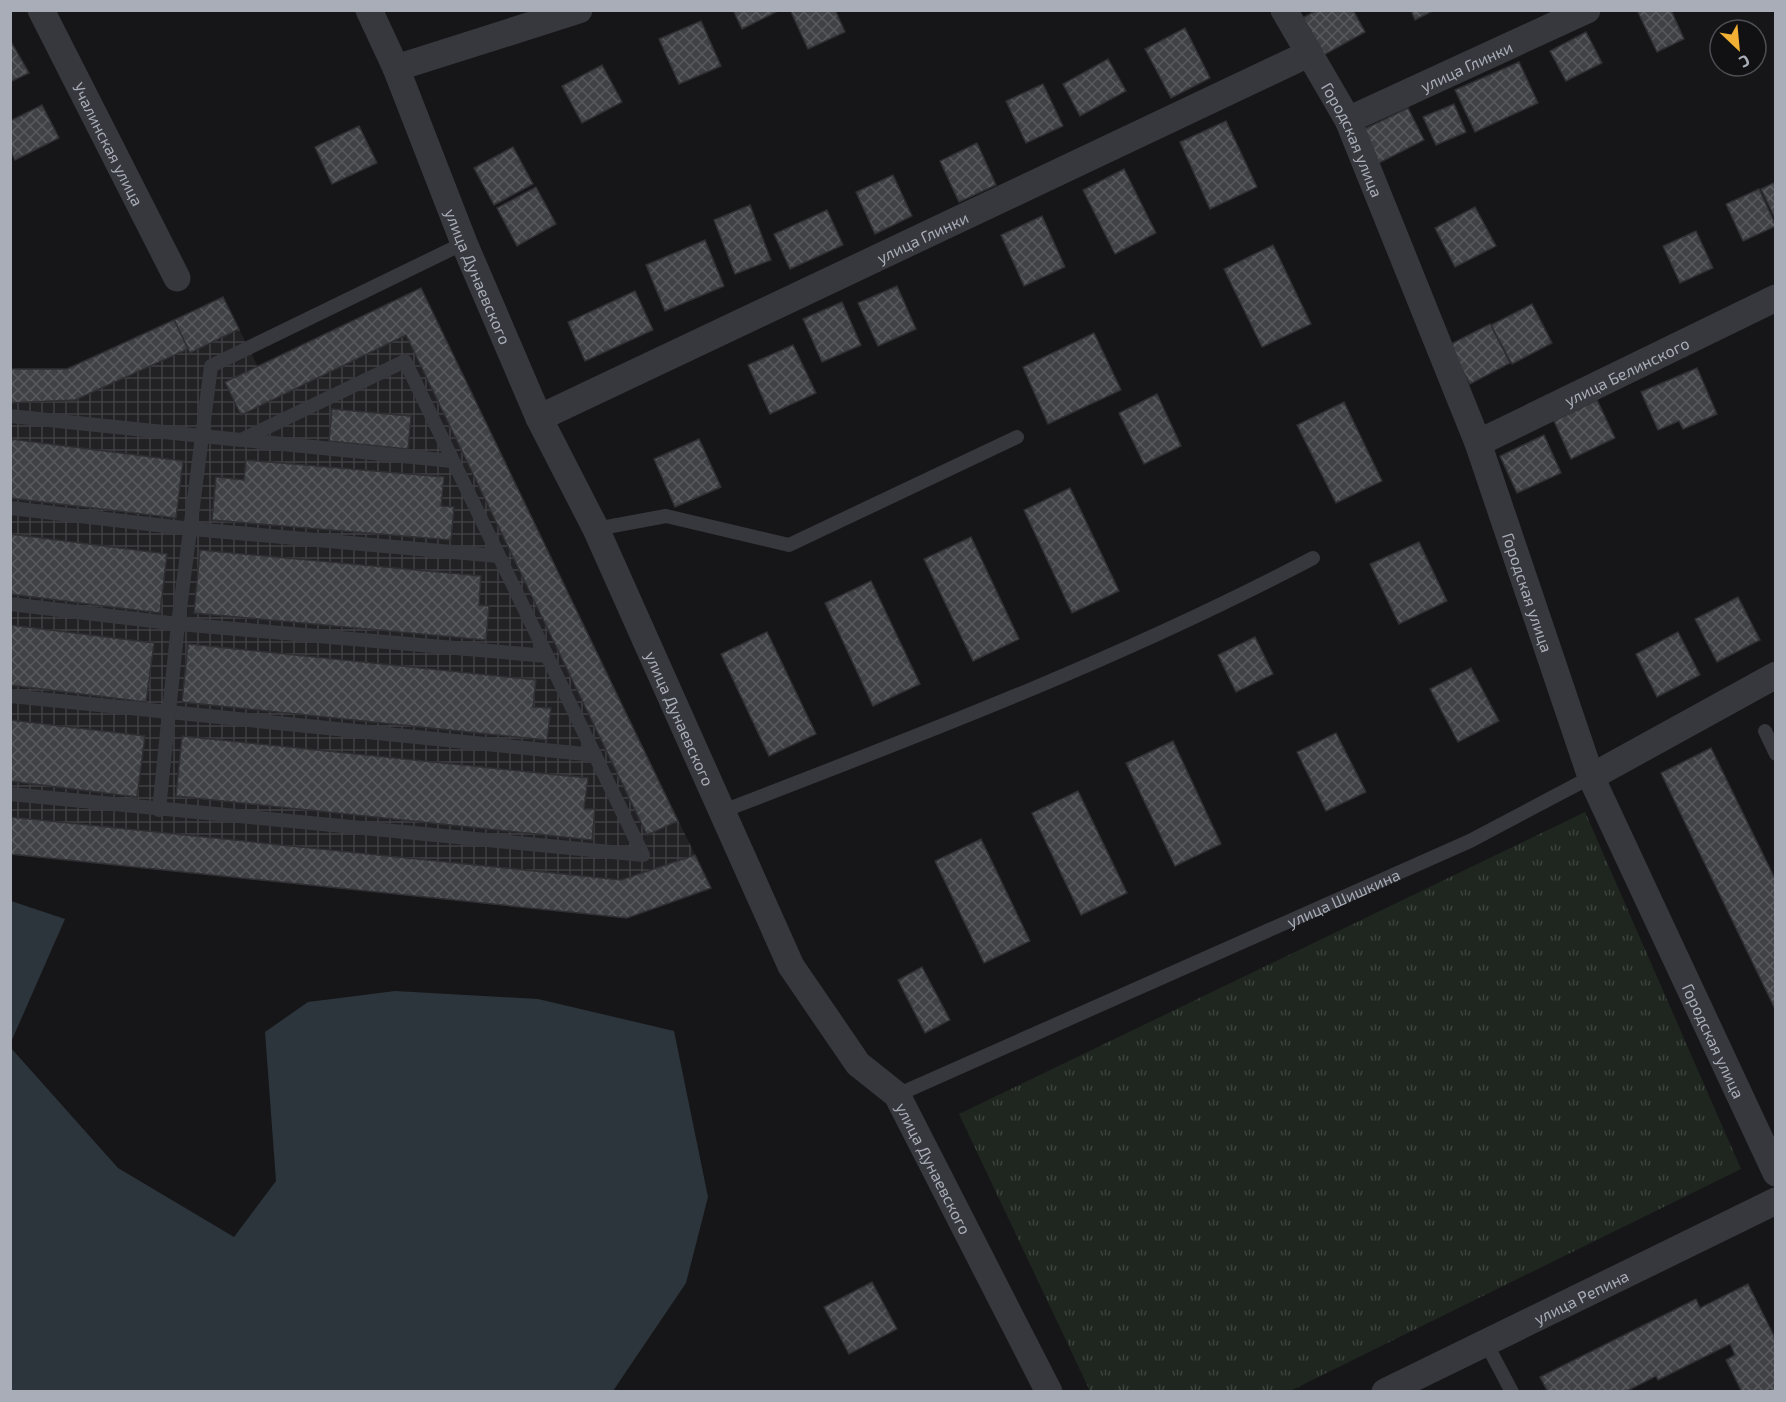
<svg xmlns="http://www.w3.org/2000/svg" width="1786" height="1402" font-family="'Exo 2',sans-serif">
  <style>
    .industrial { fill: url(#industrial-grid) }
    .grass { fill: url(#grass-tufts) }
    .water { fill: #2c353c }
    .building { fill: url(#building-cross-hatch); stroke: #303034; stroke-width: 1.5 }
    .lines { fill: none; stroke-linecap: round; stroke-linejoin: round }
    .lane { stroke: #37383d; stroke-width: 14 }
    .street { stroke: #37383d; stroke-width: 27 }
    .labels { text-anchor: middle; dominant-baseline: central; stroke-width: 4.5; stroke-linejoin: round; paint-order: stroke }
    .street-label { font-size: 16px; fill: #a8adb8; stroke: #111113 }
  </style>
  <defs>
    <pattern id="industrial-grid" width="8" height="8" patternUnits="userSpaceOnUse" patternTransform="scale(1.5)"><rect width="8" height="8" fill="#222225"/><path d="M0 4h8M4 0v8" fill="none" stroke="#3f3f43"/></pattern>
    <pattern id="grass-tufts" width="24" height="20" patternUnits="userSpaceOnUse" patternTransform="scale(1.5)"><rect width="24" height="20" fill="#1e261f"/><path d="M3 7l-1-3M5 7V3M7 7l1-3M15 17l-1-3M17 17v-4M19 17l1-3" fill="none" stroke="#3c433d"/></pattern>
    <pattern id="building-cross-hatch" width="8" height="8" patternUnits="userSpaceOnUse" patternTransform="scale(1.5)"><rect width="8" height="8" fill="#404145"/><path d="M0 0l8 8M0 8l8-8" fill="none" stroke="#595a5e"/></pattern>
  </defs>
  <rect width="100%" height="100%" fill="#161618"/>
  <path class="industrial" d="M421,288L711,888L627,918L11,854L10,369H67L223,297L258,367Z"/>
  <path class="grass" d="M1585,812L1741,1169L1290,1391H1090L959,1114Z"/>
  <g class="water">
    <path d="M11,901L65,919L11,1042L10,901Z"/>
    <path d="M395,991L538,999L674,1031L708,1197L686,1283L613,1391H11V1048L118,1168L234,1237L276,1181L265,1032L308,1002Z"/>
  </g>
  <g class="building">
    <path d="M733,10H780L742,29Z"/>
    <path d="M794,10H835L845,32L808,49L791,12Z"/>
    <path d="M1317,10H1353L1365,32L1320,57L1299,20Z"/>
    <path d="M1411,10H1434L1415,20Z"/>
    <path d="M1637,10H1671L1684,39L1657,52Z"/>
    <path d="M701,21L721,66L679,84L659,39Z"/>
    <path d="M1185,28L1210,78L1171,98L1145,49Z"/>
    <path d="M1586,32L1602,63L1566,81L1550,51Z"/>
    <path d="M10,40L29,73L10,82Z"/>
    <path d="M1108,59L1126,91L1080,116L1063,84Z"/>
    <path d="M1519,62L1538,103L1475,132L1455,90Z"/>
    <path d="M602,65L622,102L582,123L562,86Z"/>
    <path d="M1043,84L1063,126L1026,143L1006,101Z"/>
    <path d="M1454,104L1466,132L1436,145L1423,117Z"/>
    <path d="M42,105L59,138L15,160L10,150V121Z"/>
    <path d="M1408,108L1424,140L1373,166L1356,133Z"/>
    <path d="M1226,121L1257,187L1210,209L1180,142Z"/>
    <path d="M359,126L377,163L332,184L315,147Z"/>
    <path d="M977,143L996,185L959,202L940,161Z"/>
    <path d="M513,147L533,184L494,205L474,168Z"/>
    <path d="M1124,169L1156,233L1115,254L1083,190Z"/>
    <path d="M893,175L912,216L875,234L856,192Z"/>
    <path d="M1776,182V220L1761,189Z"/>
    <path d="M536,187L556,224L517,246L497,208Z"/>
    <path d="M1759,189L1776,226L1743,241L1726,204Z"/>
    <path d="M750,205L771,260L735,274L714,220Z"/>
    <path d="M1475,207L1496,246L1455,267L1435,228Z"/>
    <path d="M827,210L843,245L790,269L774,234Z"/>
    <path d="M1042,216L1065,267L1024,286L1001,235Z"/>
    <path d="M1696,231L1713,268L1680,283L1663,246Z"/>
    <path d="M705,240L724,286L665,311L646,265Z"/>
    <path d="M1273,245L1311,324L1262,347L1224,269Z"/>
    <path d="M897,286L916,329L878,346L858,303Z"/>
    <path d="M421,288L678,821L647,835L406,335L241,415L225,382Z"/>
    <path d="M635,291L653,330L585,361L568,322Z"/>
    <path d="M223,297L239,329L190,353L174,320Z"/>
    <path d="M842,302L861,345L822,362L803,319Z"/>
    <path d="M1532,304L1552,343L1512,364L1491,325Z"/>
    <path d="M174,320L188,349L75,400L10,403V369H67Z"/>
    <path d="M1490,324L1510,363L1470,384L1449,345Z"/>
    <path d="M1094,333L1121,390L1048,424L1023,367Z"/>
    <path d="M793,345L816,393L770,414L748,365Z"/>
    <path d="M1697,368L1717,414L1683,429L1679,421L1658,430L1641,392Z"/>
    <path d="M1157,394L1181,446L1144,464L1119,413Z"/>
    <path d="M1597,400L1615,438L1571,459L1554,421Z"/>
    <path d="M1344,402L1382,481L1336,503L1297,425Z"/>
    <path d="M332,409L411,416L408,449L329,441Z"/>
    <path d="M1544,435L1561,473L1517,493L1500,456Z"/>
    <path d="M10,439L183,461L176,518L10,498Z"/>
    <path d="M699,439L721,487L675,507L654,459Z"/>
    <path d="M246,460L444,477L441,506L454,507L451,540L212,520L216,477L244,480Z"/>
    <path d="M1070,488L1119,591L1072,613L1024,510Z"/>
    <path d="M10,534L167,554L160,613L10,594Z"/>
    <path d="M971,537L1019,639L973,661L924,559Z"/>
    <path d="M1419,542L1447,601L1399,624L1370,564Z"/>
    <path d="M200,550L481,576L479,605L489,606L486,640L194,613Z"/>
    <path d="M871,581L920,684L873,706L825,603Z"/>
    <path d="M1738,597L1760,640L1717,662L1695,619Z"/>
    <path d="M10,625L154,643L146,702L10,685Z"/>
    <path d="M767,632L816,734L769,756L721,654Z"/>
    <path d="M1678,632L1700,675L1657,697L1636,654Z"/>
    <path d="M1255,637L1273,674L1236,692L1218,655Z"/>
    <path d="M188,644L536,680L533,707L551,708L547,740L182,702Z"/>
    <path d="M1471,668L1499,721L1458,742L1430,689Z"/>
    <path d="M10,720L145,736L137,797L10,781Z"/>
    <path d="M1336,733L1366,792L1326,811L1297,752Z"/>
    <path d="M182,736L588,778L584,809H595L592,840L176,796Z"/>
    <path d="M1173,741L1221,844L1175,866L1126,763Z"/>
    <path d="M1711,748L1776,881V1011L1661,773Z"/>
    <path d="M1078,791L1127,893L1081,915L1032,813Z"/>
    <path d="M10,817L621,880L695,855L711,888L627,918L10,854Z"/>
    <path d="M981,839L1030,941L984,963L935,861Z"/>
    <path d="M922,967L950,1020L925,1033L898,980Z"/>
    <path d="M872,1282L897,1329L849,1354L824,1307Z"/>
    <path d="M1748,1284L1776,1340V1392H1742L1726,1360L1735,1355L1730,1344L1658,1380L1656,1376L1625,1392H1548L1540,1377L1696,1299L1700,1308Z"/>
  </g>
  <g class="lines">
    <g class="lane">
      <path d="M10,416L241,440L405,361L643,855L10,794"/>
      <path d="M243,440L452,461"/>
      <path d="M10,508L192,529L498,556"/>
      <path d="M596,529L666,516L789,545L1017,437"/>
      <path d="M10,604L178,624L547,656"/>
      <path d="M10,696L595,755"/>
      <path d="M1765,731L1776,754"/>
      <path d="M159,810L178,624L211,366L464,243"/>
      <path d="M723,811C923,734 1123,658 1313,558"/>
      <path id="s1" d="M897,1095L1470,841L1591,777"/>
      <path d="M1486,1343L1512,1392"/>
    </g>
    <g class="street">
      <path id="s2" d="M41,10L177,278"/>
      <path id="s3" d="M369,10L396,68L464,243L539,418L596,529L791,966L858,1064L897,1095L1049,1392"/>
      <path id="s4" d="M1284,10L1348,120L1478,443L1591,777L1776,1173"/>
      <path d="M396,68L579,10"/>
      <path id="s5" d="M1348,120L1587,10"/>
      <path id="s6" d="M539,418L1308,54"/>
      <path id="s7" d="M1478,443L1776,298"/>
      <path d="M1591,777L1776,675"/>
      <path id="s8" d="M1385,1392L1776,1201"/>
    </g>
  </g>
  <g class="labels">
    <g class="street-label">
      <text stroke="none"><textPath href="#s5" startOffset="130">улица Глинки</textPath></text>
      <text stroke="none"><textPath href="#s4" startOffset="147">Городская улица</textPath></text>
      <text stroke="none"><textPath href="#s2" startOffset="150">Учалинская улица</textPath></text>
      <text stroke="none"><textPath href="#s6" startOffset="424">улица Глинки</textPath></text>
      <text stroke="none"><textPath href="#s3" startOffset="288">улица Дунаевского</textPath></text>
      <text stroke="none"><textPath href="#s7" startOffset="165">улица Белинского</textPath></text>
      <text stroke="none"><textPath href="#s4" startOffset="633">Городская улица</textPath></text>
      <text stroke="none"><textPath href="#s3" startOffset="774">улица Дунаевского</textPath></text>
      <text stroke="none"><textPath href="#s1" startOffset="488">улица Шишкина</textPath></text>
      <text stroke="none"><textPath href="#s4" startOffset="1119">Городская улица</textPath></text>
      <text stroke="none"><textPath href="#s3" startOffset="1296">улица Дунаевского</textPath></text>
      <text stroke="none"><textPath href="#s8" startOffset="218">улица Репина</textPath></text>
    </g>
  </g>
  <rect width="1786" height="1402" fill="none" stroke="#a8adb8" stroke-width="24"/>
  <g transform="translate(1738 48) rotate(154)"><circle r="28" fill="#111113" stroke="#4d4f55" stroke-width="1.5"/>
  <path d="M0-4.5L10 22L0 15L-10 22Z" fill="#f2b134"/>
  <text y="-9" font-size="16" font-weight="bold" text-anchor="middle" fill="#a8adb8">С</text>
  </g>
</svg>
